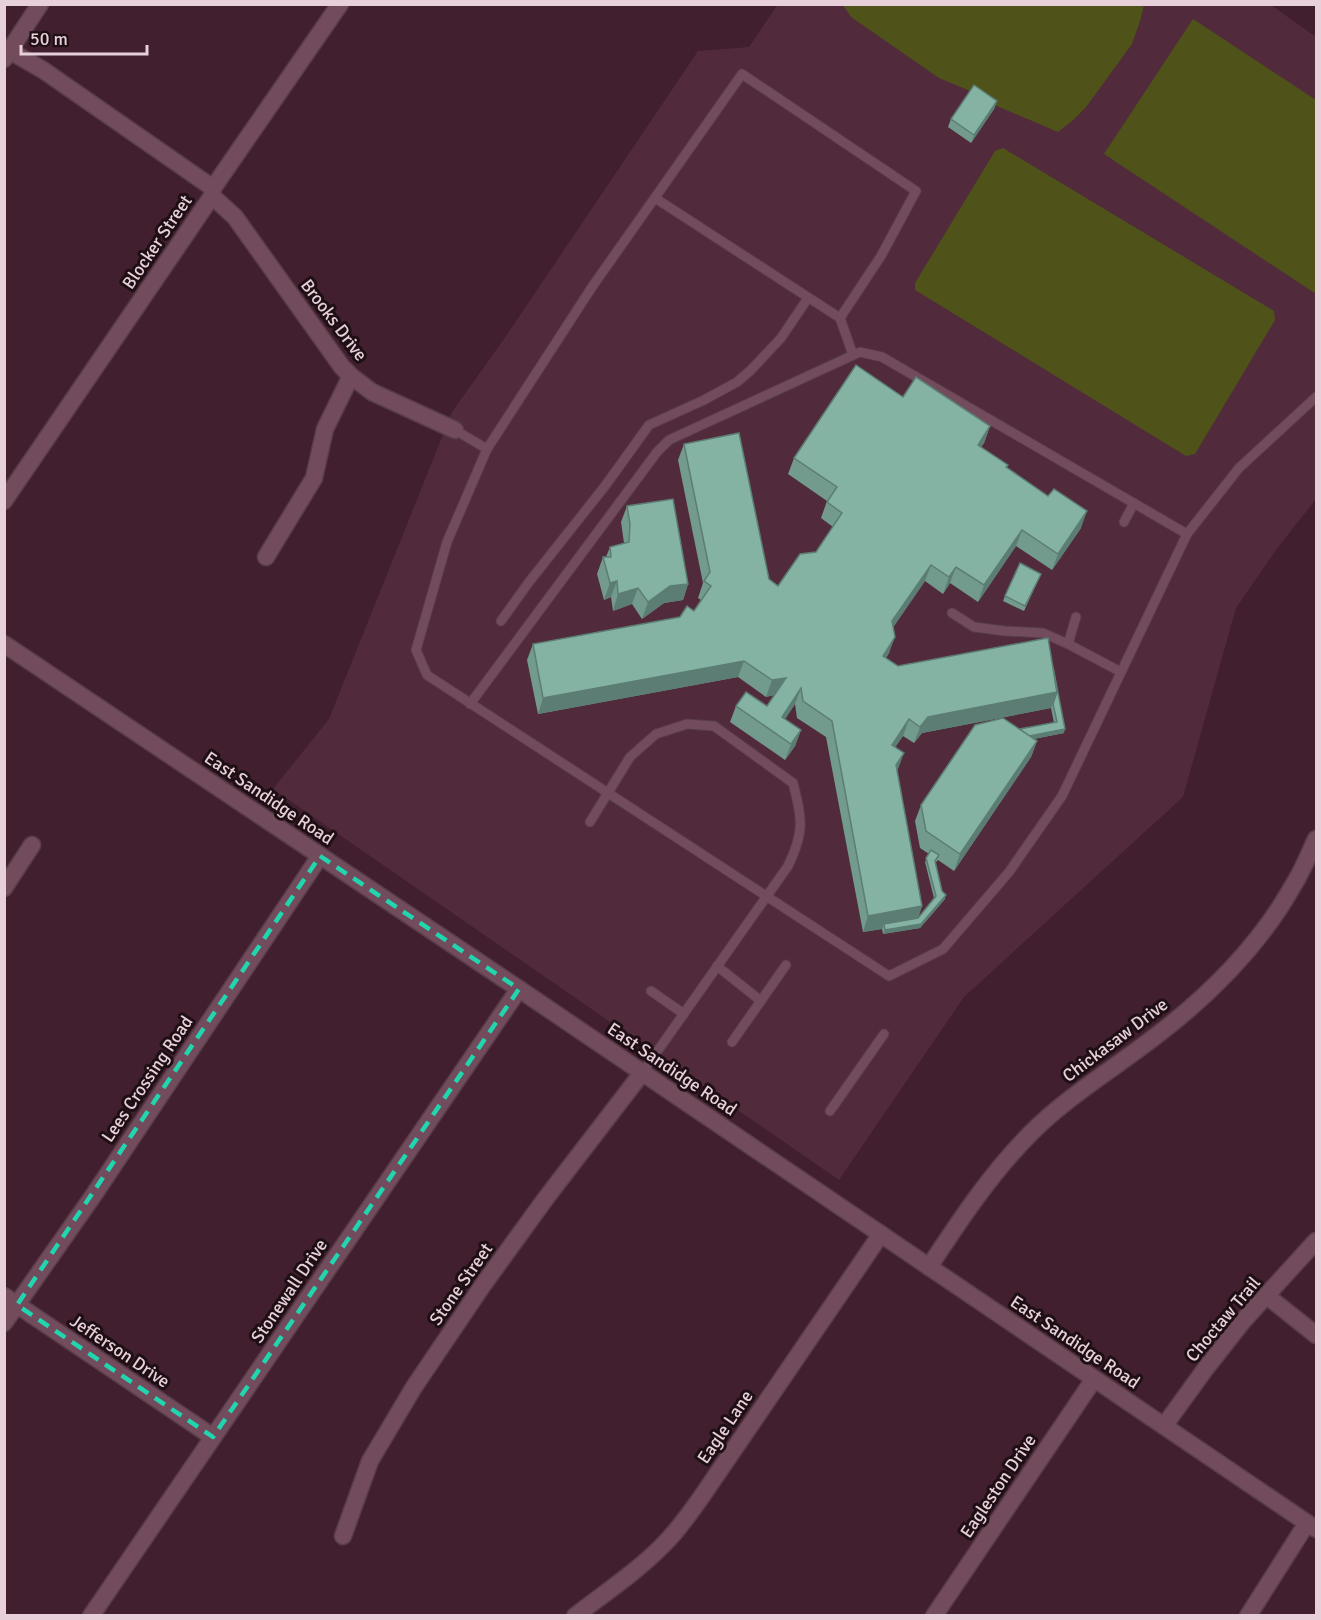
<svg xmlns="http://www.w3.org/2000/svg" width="1321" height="1620" font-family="Signika,sans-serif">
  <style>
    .built { fill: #512a3b }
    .green { fill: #4f5319 }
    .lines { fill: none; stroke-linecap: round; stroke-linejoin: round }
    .service-casing { stroke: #583c49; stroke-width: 11 }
    .minor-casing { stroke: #583c49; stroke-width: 19 }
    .tertiary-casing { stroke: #583c49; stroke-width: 19 }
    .service { stroke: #724c5c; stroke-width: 9 }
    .minor { stroke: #724c5c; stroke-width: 16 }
    .tertiary { stroke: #724c5c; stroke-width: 16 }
    .wall { fill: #729a8d; fill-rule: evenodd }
    .shaded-wall { fill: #5c7d73 }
    .building { fill: #84b3a4; stroke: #5c7d73; stroke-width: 1.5 }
    .marked { fill: none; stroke: #21d5af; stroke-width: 4.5; stroke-dasharray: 12 8; stroke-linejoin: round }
    .labels { text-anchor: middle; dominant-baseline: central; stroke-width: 6; stroke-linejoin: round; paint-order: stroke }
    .street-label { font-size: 18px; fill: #e7d0d9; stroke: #1e0f15 }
  </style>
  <rect width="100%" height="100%" fill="#411f2e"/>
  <path class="built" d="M778,4L1271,5L1316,37V499L1276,550L1236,608L1183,797L964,997L839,1180L273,789L329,719L452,412L506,336L698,51L749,47Z"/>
  <g class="green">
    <path d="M843,5H1144L1141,18L1132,44L1086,107L1072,121L1058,132L997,106L975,93L939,78L851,17Z"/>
    <path d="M1193,19L1316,100V294L1104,154Z"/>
    <path d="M1003,148L1274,311L1275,320L1195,454L1186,456L915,290V283L995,151Z"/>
  </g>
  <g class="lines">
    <g class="service-casing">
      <g id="service">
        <path d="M655,198L840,318"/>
        <path d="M455,430L487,449L447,542L416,650L427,675L889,976L943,949L1009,872L1062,796L1187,534L1239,468L1316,397"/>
        <path d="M487,449L592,287L742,74L916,191L881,256L840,318L853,355"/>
        <path d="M1124,522L1134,503"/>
        <path d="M952,613L974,627L1005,631L1043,633L1068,644L1121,672"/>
        <path d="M501,621L529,582L605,486L649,425L704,400L737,382L751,370L781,338L808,298"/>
        <path d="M1068,644L1076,617"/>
        <path d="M470,704L657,452L669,440L860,352L882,357L1187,534"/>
        <path d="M590,822L630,757L656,734L687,724L714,726L793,783C802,819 805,831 788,866L642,1073"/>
        <path d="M717,966L761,1001"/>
        <path d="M651,991L684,1014"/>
        <path d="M732,1042L786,965"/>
        <path d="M830,1111L884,1034"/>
      </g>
    </g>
    <g class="minor-casing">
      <g id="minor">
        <path d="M10,51L43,70L213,188"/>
        <path d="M4,59L40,4"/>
        <path d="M212,196L235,217L342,367L351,376L372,392L455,430"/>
        <path d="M4,501L212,196L213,188L340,4"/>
        <path d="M266,557L314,478L325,429L351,376"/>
        <path d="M4,888L32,845"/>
        <path d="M929,1267C960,1220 991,1173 1031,1133C1070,1094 1118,1066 1161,1032C1214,991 1261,943 1294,884C1303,870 1309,854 1316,839"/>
        <path d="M4,1296L213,1437"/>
        <path d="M1267,1296L1316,1335"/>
        <path d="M4,1323L93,1196L320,856"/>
        <path d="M1164,1426L1206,1368L1243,1321L1316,1241"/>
        <path d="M343,1536L370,1461L414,1387L483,1285L546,1198L642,1073"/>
        <path d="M91,1616L519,989"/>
        <path d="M575,1616C606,1592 638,1571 665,1543C679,1529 689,1514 700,1499L881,1234"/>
        <path d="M934,1616L1094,1379"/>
        <path d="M1248,1616L1307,1523"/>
      </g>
    </g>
    <g class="tertiary-casing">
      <path id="tertiary" d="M4,644L519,989L1316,1529"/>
    </g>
    <use href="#service" class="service"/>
    <use href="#minor" class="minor"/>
    <use href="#tertiary" class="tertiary"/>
  </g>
  <g class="wall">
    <path d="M997,101L994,109L971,143L948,127L951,119Z"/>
    <path d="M903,397L990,426L984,443L981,447L1008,465L1007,468L1081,528L1052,570L1016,546L978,602L950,583L943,594L925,581L893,627L889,653L886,658L898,666L1048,638L1064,733L1034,739L1037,741L1031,757L954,871L938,860L935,863L942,891L945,899L920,928L883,934L882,929L863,932L826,737L797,718L795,704L785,719L801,730L795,746L785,760L730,722L736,706H767L774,695L766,697L738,677L538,714L527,660L533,644L680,617L694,611L701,600L698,598L703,583L678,460L684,444L769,579L778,586L816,552L833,527L821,518L827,501L788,474L794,458ZM1051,708L1054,723L1020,729L921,805L915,821L920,848L929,854L925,862L934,898L918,918L922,906L897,771L898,769L895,747L903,736L914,743L922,733Z"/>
    <path d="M627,506L688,584L683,600L664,603L642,619L632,604L613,611L611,597L604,600L597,574L603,557H606L610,547L624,543L621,522Z"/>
    <path d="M1041,574L1024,611L1003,601L1005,596Z"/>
  </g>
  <g class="shaded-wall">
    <path d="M997,101L994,109L971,143L974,135Z"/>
    <path d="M990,426L984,443L972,461L978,445Z"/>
    <path d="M1087,511L1081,528L1052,570L1058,554Z"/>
    <path d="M1022,530L1016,546L978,602L984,585Z"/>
    <path d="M931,565L925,581L886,638L892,621Z"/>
    <path d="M956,567L950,583L943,594L949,577Z"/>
    <path d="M617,581L611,597L604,600L610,583Z"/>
    <path d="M688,584L683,600L664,603L642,619L648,602L670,586Z"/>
    <path d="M638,588L632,604L613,611L618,594Z"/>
    <path d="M895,637L889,653L877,672L883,656Z"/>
    <path d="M744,661L738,677L538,714L543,698Z"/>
    <path d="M786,678L780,694L766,697L772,680Z"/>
    <path d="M801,688L795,704L776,733L782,717Z"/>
    <path d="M1057,692L1051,708L922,733L914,743L920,727L928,717Z"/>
    <path d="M909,719L903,736L886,761L892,745Z"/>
    <path d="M1065,729L1064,733L1018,742L1020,738Z"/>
    <path d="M801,730L795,746L785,760L791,744Z"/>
    <path d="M1037,741L1031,757L954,871L960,854Z"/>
    <path d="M904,753L898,769L890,781L896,765Z"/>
    <path d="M946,895L945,899L920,928L883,934L885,930L921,924Z"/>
    <path d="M922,906L916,922L884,924L882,929L863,932L868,916Z"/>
  </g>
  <g class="building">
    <path d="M974,85L997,101L974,135L951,119Z"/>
    <path d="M856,365L903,397L916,377L990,426L978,445L1008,465L1006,467L1048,496L1054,489L1087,511L1058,554L1022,530L984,585L956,567L949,577L931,565L892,621L895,637L883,656L898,666L1048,638L1057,692L928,717L920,727L909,719L892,745L904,753L896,765L922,906L868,916L832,721L803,701L801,688L782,717L801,730L791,744L736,706L746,692L767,706L786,678L772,680L744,661L543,698L533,644L680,617L687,606L694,611L711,586L704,581L710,572L684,444L739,433L769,579L778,586L800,554L816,552L842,513L827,502L837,487L794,458Z"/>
    <path d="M673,499L688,584L670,586L648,602L638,588L618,594L617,581L610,583L603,557H611L610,547L629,542L630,524L627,506Z"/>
    <path d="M1020,563L1041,574L1025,606L1005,596Z"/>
    <path d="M1053,667L1065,729L1029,736L1020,729L1057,722L1053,704L1057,692Z"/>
    <path d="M1003,718L1037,741L960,854L926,831L921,805L975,725Z"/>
    <path d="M931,850L939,855L935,861L942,891L946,895L921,924L885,930L884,924L918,918L936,896L926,858Z"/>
  </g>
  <path class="marked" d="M320,856L519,989L213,1437L17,1305Z"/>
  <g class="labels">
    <g class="street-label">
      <text transform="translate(157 242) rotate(-56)">Blocker Street</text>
      <text transform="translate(334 320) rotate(53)">Brooks Drive</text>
      <text transform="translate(269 798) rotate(34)">East Sandidge Road</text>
      <text transform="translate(1115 1040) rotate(-37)">Chickasaw Drive</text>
      <text transform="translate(672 1069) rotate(34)">East Sandidge Road</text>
      <text transform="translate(147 1079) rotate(-56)">Lees Crossing Road</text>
      <text transform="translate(461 1284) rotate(-55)">Stone Street</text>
      <text transform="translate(289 1291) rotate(-56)">Stonewall Drive</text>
      <text transform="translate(1223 1319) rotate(-50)">Choctaw Trail</text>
      <text transform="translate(1075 1342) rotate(34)">East Sandidge Road</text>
      <text transform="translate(120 1351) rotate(34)">Jefferson Drive</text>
      <text transform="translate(725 1427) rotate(-56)">Eagle Lane</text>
      <text transform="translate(998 1486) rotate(-56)">Eagleston Drive</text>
    </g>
  </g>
  <rect width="1321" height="1620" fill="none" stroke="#e7d0d9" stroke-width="12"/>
  <path d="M21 45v9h126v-9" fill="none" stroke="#e7d0d9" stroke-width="3"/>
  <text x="30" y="45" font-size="18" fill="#e7d0d9" stroke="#1e0f15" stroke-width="4.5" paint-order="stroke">50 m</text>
</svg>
